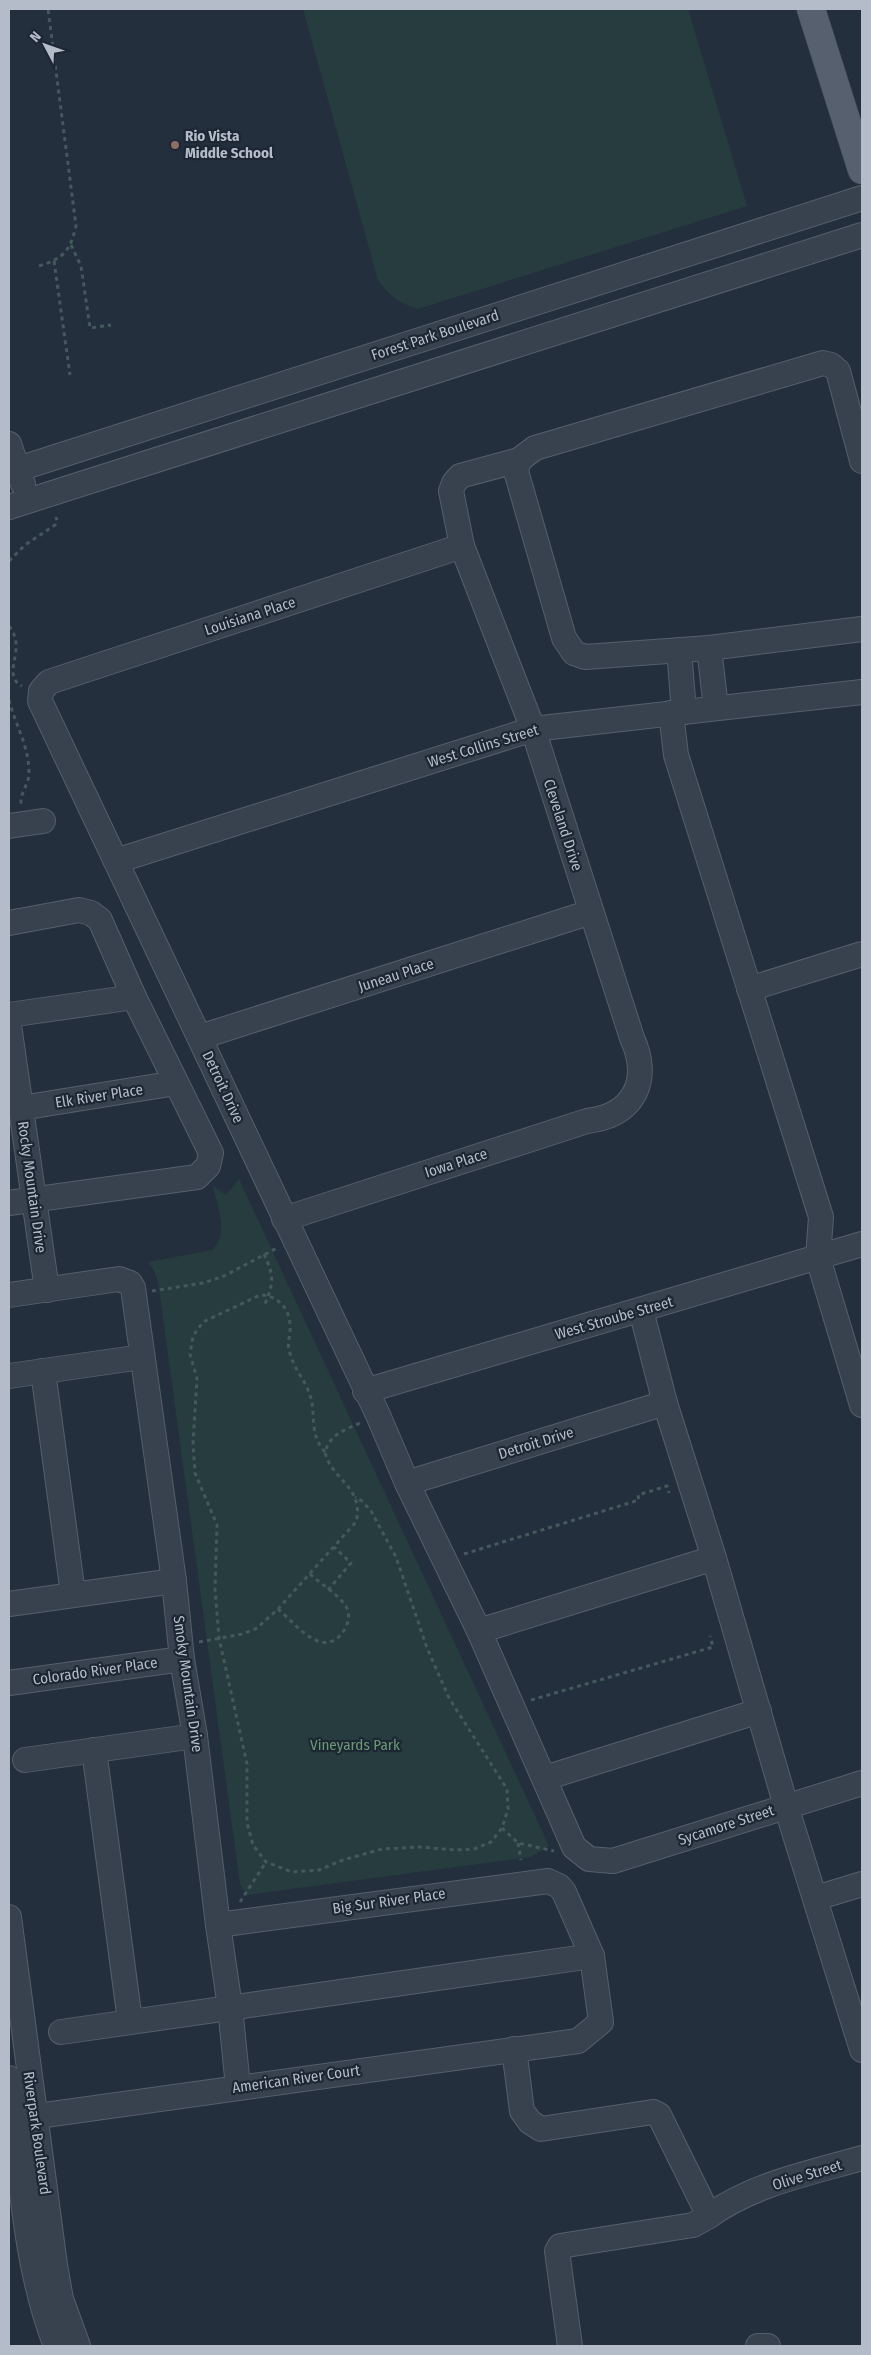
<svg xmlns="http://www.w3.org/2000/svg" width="871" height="2355" font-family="'Fira Sans Condensed',sans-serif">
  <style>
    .green { fill: #263c3f }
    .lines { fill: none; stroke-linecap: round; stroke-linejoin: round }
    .minor-casing { stroke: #565f6c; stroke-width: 26 }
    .major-casing { stroke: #414a57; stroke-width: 29 }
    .path { stroke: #44595c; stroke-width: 3; stroke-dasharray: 4 4; stroke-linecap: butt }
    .minor { stroke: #38414e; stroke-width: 24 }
    .major { stroke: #56606e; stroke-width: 28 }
    .education-dot { fill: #8d6e63; stroke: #1d2633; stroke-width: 2 }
    .labels { text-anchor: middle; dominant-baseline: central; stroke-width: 4.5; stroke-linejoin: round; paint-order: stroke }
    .poi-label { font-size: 15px; font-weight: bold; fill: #b4bcc9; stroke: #1d2633; text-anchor: start }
    .street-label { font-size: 15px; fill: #b4bcc9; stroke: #1d2633 }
    .park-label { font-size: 15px; fill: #6b9a76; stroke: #1d2633 }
  </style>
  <rect width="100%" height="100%" fill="#242f3e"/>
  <g class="green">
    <path d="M303,9H688L747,206L418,309C399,303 389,296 378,280Z"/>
    <path d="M239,1179L549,1846L531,1857L247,1895L240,1884L158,1281L154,1271L148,1262L212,1250C230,1236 217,1206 213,1186L226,1195Z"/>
  </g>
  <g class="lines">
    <g class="minor-casing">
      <g id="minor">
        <path d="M9,444L23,484"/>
        <path d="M862,461L838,371L831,365L823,363L535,448L519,460L516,471L564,638L574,653L585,657L709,648L862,629"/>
        <path d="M9,472L862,198"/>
        <path d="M9,507L862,235"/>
        <path d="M462,546L49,682L41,691L40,701L378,1415L407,1483L479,1631L574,1847L589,1859L613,1861L862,1783"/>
        <path d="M709,648L716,708"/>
        <path d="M679,650L684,712"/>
        <path d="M671,713L676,755L821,1217L818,1258L862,1405"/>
        <path d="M9,826L43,821"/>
        <path d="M116,861L533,729L862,692"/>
        <path d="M9,923L79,910L91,913L100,920L134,997L211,1153L208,1166L197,1177L9,1203"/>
        <path d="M749,989L862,954"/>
        <path d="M9,1015L134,997"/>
        <path d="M9,1025L47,1290"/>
        <path d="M200,1037L591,912"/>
        <path d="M21,1108L176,1083"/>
        <path d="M284,1219L587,1121C635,1116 651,1079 632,1038L533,729L462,546L451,491L454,483L460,476L519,460"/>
        <path d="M9,1295L119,1279L130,1283L133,1288L174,1581L182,1659L195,1736L218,1925L230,2007L238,2087"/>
        <path d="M641,1310L665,1403L714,1558L786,1806L862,2050"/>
        <path d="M43,1371L73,1594"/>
        <path d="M9,1376L142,1357"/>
        <path d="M365,1391L862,1244"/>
        <path d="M407,1483L665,1403"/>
        <path d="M9,1604L174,1581"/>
        <path d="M479,1631L714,1558"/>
        <path d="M9,1683L182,1659"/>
        <path d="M94,1750L130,2021"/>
        <path d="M25,1760L195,1736"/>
        <path d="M545,1778L759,1711"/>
        <path d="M816,1898L862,1884"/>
        <path d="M9,1917L55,2265L61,2299L78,2346"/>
        <path d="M61,2032L592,1956"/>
        <path d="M514,2049L522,2111L530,2122L541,2129L653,2112L659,2115L709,2216L693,2225L560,2246L557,2251L570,2346"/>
        <path d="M9,2078C21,2167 23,2262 56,2346"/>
        <path d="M9,2120L578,2041L601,2022L592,1956L564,1892L559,1886L548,1881L218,1925"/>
        <path d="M709,2216C753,2184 810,2173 862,2158"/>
        <path d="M758,2346H768"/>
      </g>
    </g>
    <g class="major-casing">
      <path id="major" d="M811,9L862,170"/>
    </g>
    <g class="path">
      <path d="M71,245L81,266L90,328L111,325"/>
      <path d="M54,261L70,375"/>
      <path d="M39,266C64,258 70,251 76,226L48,9"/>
      <path d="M9,561L25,545L55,525L57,521L56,517"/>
      <path d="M9,626C28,649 0,675 22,686"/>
      <path d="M9,700C15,724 30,748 29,775C28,785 20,793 21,804"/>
      <path d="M264,1254C274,1276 274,1282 265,1304"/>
      <path d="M152,1291L203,1283L224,1276L277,1248"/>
      <path d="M325,1452C307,1432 318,1411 308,1390C302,1376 292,1366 289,1349C287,1342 291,1334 290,1326C290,1308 277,1295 260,1295L203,1322L193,1336L190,1354L197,1379L193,1443L195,1473L217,1525L215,1589L219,1638L247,1764V1823L253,1845L266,1862L292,1872L319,1870L343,1860L382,1849L420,1847L455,1850L474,1849L491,1842L502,1828L508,1809L507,1789L449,1698L427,1648L396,1557L371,1511L362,1501L355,1497"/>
      <path d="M464,1554L639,1500L638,1495L667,1486L669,1493"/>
      <path d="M328,1590L351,1563L334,1547"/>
      <path d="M278,1609C290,1619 305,1638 321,1642C339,1647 356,1619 345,1605C336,1593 321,1584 310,1574"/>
      <path d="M199,1642L243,1634L257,1628L278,1609L356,1522C365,1487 331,1480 325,1452C330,1434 345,1430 360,1423"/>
      <path d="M531,1700L713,1647L710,1636"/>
      <path d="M502,1828L518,1843L554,1851"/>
      <path d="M518,1843L521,1860"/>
      <path d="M240,1902L266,1862"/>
    </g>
    <use href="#minor" class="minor"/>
    <use href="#major" class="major"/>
  </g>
  <circle class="education-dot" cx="175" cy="145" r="5"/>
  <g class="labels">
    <g class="poi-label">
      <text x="185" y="136">Rio Vista<tspan x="185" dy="17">Middle School</tspan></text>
    </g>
    <g class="street-label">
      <text transform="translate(435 335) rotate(-18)">Forest Park Boulevard</text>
      <text transform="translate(250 616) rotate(-18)">Louisiana Place</text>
      <text transform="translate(483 746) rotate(-17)">West Collins Street</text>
      <text transform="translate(563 825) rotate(72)">Cleveland Drive</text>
      <text transform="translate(396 975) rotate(-18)">Juneau Place</text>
      <text transform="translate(223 1087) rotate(65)">Detroit Drive</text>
      <text transform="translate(99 1096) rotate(-9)">Elk River Place</text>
      <text transform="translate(456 1163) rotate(-18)">Iowa Place</text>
      <text transform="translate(32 1187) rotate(82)">Rocky Mountain Drive</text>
      <text transform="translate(614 1318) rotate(-16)">West Stroube Street</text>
      <text transform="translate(536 1443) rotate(-17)">Detroit Drive</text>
      <text transform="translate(95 1671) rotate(-8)">Colorado River Place</text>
      <text transform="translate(188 1684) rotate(82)">Smoky Mountain Drive</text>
      <text transform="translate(726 1825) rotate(-18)">Sycamore Street</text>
      <text transform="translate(389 1901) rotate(-8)">Big Sur River Place</text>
      <text transform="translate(296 2079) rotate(-8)">American River Court</text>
      <text transform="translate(37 2133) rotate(82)">Riverpark Boulevard</text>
      <text transform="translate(807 2175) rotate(-17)">Olive Street</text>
    </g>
    <g class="park-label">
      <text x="355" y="1745">Vineyards Park</text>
    </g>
  </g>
  <rect width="871" height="2355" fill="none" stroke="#b4bcc9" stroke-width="20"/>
  <g transform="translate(45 45) rotate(311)" stroke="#1d2633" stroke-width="4" paint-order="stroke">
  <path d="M0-4L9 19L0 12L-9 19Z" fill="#b4bcc9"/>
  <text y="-8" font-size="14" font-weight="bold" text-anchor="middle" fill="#b4bcc9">N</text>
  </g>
</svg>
